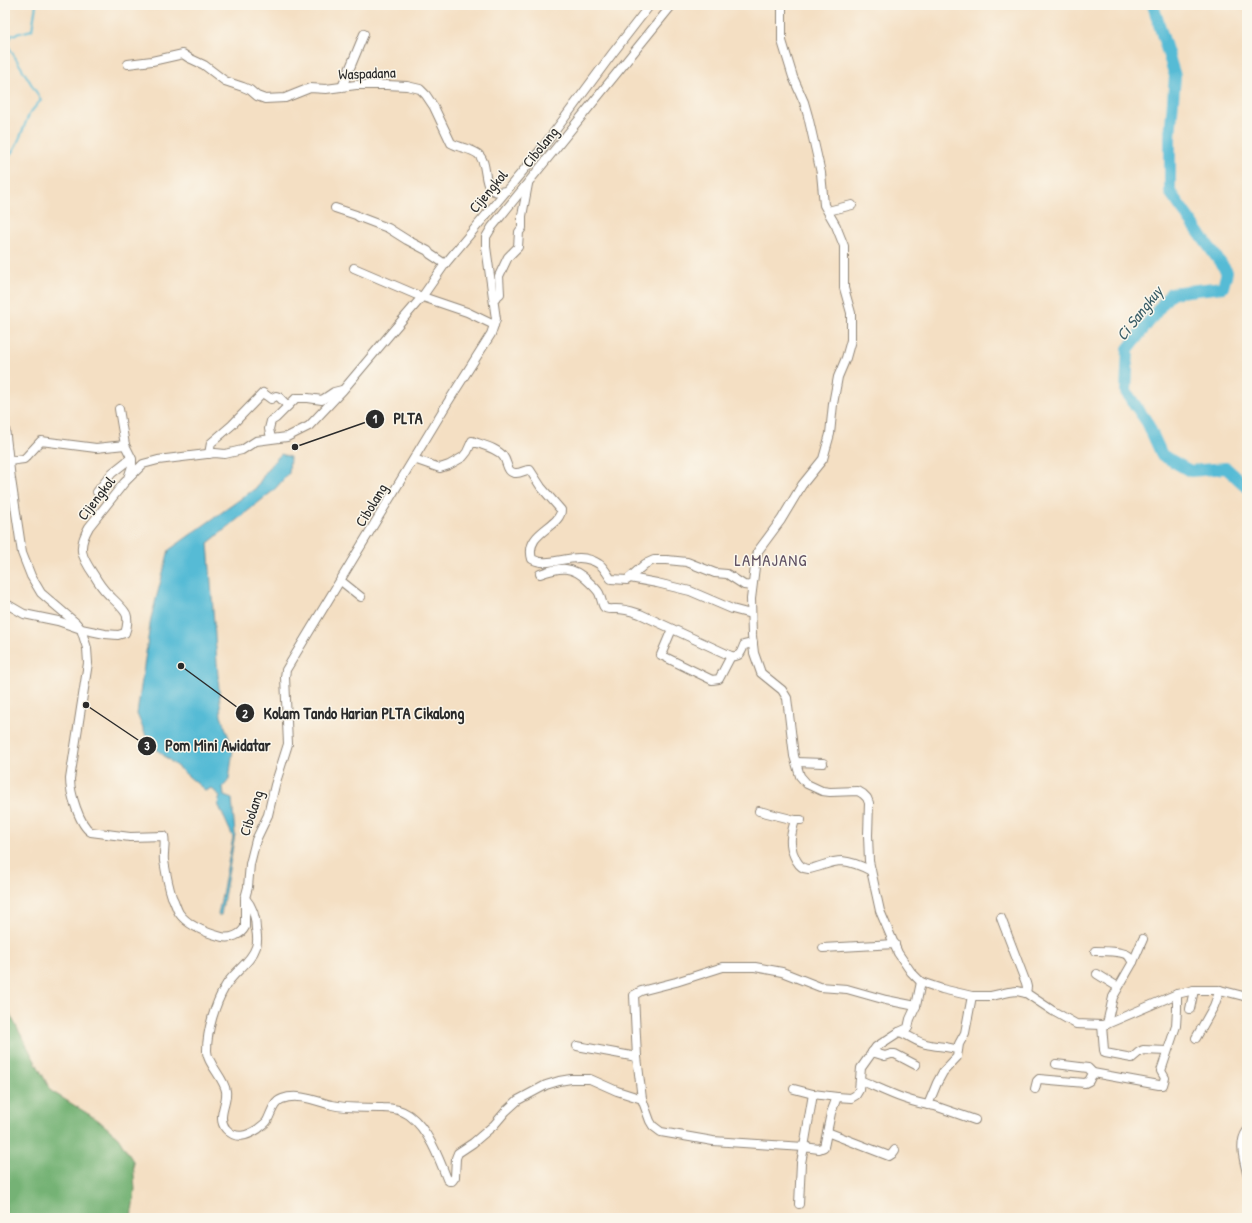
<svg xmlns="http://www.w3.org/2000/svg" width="1252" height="1223" font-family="'Patrick Hand',sans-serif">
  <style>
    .forest { fill: #75b274; stroke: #506e50 }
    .water { fill: #56bbd5; stroke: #407380 }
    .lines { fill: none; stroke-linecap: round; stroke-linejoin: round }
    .stream { stroke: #56bbd5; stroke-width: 2 }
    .river { stroke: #56bbd5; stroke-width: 12 }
    .minor-casing { stroke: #908577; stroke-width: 10 }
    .minor { stroke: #fff; stroke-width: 8 }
    .labels { text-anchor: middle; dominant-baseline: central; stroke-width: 3; stroke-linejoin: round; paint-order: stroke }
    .street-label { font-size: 15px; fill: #2b2b2b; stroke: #fbf7ec }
    .water-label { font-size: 16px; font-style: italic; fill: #3a5d66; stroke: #fbf7ec }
    .quarter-label { font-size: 17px; letter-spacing: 1px; fill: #615263; stroke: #fbf7ec }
    .leader { fill: none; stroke: #2b2b2b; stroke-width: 1.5 }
    .callout-dot { fill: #2b2b2b; stroke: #fbf7ec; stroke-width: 1.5 }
    .mark-label { font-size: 12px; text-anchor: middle; font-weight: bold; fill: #fff }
    .callout-label { font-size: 16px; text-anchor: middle; font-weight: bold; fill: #2b2b2b; stroke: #fbf7ec; stroke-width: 3; stroke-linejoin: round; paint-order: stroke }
  </style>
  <rect width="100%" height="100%" fill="#fbf7ec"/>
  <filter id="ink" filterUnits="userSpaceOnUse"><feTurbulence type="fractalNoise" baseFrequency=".025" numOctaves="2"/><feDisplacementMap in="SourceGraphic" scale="8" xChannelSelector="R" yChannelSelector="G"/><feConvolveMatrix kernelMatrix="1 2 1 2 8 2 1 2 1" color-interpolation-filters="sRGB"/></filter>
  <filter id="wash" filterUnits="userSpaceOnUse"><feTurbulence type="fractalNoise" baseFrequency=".012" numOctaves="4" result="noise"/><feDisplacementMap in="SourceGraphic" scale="16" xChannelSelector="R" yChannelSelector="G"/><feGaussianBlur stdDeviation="0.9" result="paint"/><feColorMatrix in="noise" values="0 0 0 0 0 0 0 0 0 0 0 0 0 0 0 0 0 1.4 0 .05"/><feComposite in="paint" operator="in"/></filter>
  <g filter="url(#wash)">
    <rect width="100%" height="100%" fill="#f4dfc3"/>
    <path class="forest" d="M5,1005L51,1091L98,1120L118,1137L133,1161L135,1190L131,1218H5Z"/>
    <path class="water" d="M281,454L290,457L289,473L274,490L208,543L221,716L233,749L229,780L223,787L224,796L232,799L235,834L221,915H218L233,837L218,804L220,796L211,788L206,791L149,743L137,714L151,618L169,550L256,488L269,467Z"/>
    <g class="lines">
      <path class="stream" d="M5,159C17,152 23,127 29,115C32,110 37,105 41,100L7,44L12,35L32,30L36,5"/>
      <path class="river" d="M1153,5L1175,76L1170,137V192L1227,272L1223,287L1171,293L1128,349L1126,392L1147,422L1162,455L1190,471L1226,468L1247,487"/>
    </g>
  </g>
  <g filter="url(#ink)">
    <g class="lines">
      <g class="minor-casing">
        <g id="minor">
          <path d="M782,5V41L793,77L804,102L808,116L821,173L824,205L836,226L844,246V288L851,313V340L846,358L838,377L833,404L830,434L823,459L802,485L781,520L758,551L755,567L751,599L752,636L754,653L761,673L782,690L787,698L794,756L800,776L807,784L822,791L830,792L858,791L863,794L867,798L869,803L868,835L869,861L880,911L898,953L911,972L921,982L942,989L972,996H991L1009,992L1017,991L1026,993L1053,1011L1076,1024L1102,1025L1107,1024L1177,994L1194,990H1220L1247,997"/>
          <path d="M128,64L152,61L183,54L189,58L204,65L225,81L243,87L250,90L257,96L265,99L285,98L310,88L326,89L356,85H386L407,86L420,89L426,95L434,107L451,143C459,148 470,148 478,154C492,166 477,197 506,191"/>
          <path d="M342,87L364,34"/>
          <path d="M335,208L356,215L359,217L388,228L407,240L428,251L430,254L445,264"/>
          <path d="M828,211L852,205"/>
          <path d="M354,268L417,295L467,312L494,325"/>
          <path d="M494,299L500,294L499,276L508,257L518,247L519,232L522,228V216L528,184"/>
          <path d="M119,409L125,445L132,459V466L128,478"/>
          <path d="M5,428L11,479L22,553L31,576L41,593L76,623L81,629L87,648L88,663L70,779C70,792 79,825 91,832L130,837L164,836C166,844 163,853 164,861C166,873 168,885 172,897C175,902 176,908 179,913C188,926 207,933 222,937C230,939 241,935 245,927V898L248,887L250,864L256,840L268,815L275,785L288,744L285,677L286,670L448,402L491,334L496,319L486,247V237L492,227L672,5"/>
          <path d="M271,438L269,429L271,421L276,418L296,398H308L322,400L334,392L342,390"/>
          <path d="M209,454L211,443L232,425L263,393L271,399L276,396L279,397L288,406"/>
          <path d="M414,459L440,468L449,465L463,457L467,452L472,441C482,445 497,448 503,456C508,462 506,472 515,473C521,474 525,469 530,470L541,487L561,510C561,527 524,532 532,559C551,570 575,548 599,564C604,567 607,574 611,579L627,580L645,564L654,560H667L687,562L715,573L727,574L744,585L752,586"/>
          <path d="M9,461L24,459L27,456L41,441L96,448L125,445"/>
          <path d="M97,492L112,473L131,458"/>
          <path d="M540,574C560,567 572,565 588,581C592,585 596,588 599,593C601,597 602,604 604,607C606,610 613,609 616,609C626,609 631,611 640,614L731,656C740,657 741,653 744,645L753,643"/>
          <path d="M630,578L657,583L690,591L732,609L751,614"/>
          <path d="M341,581L361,597"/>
          <path d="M5,603L24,614L58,621L81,629L105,634L118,635L125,633C127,628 129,617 125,612C121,606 114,600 108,594C102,588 98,582 94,575C81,556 77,548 89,527L124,483L143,464L158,460L215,453L225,454L242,450L256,441L287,437L309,426L343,390L391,333L422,297L445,264L543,147L612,54L650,5"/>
          <path d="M672,629L661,655L712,680L719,679L731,656"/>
          <path d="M796,762L823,763"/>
          <path d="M759,811L795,820H801"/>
          <path d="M795,820C793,827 790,836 791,844C792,853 798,870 809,869C821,867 830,861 842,861C853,862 862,866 871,871"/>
          <path d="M245,898C253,907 256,917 256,929C257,934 258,941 256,947C251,963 233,972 225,987C215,1004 207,1031 207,1050C206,1062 224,1078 226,1091C228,1103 216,1117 226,1129C236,1140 247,1136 258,1129C261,1126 265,1124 267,1121C271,1114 273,1102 282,1099C298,1093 316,1101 332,1105C348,1109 366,1107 383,1108C391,1108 402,1110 409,1115C428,1129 439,1158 447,1179L449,1181H452L455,1177L456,1158L458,1153L473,1143L494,1125L506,1111L518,1100L546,1085L559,1081L571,1079H590L617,1091L642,1099"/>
          <path d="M1001,918L1026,983L1027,987L1026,993"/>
          <path d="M823,948L895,944"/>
          <path d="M1095,951C1103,951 1123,951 1129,956C1129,957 1132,961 1133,962"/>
          <path d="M1097,974L1118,987"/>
          <path d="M1190,1009L1194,990"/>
          <path d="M1107,1024L1113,997L1133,962L1143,939"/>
          <path d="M1102,1025L1104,1050L1105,1053L1132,1058L1139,1052L1143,1050L1167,1051"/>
          <path d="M899,1032C909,1035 916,1042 926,1044C937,1047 948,1046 958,1050"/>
          <path d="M1196,1038L1214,1006L1220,990"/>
          <path d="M577,1046L637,1057"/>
          <path d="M872,1052L885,1056L891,1054H895L916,1065"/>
          <path d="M1093,1073L1159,1085H1163L1165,1078L1161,1071L1176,1026L1177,1010V994"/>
          <path d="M860,1080C884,1090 908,1103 935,1106L975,1120"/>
          <path d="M794,1089L813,1094L837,1097"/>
          <path d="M1035,1089L1037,1081L1039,1079L1085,1083L1089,1081L1093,1073L1088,1068L1056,1064"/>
          <path d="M813,1094L804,1147L713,1141L661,1132L653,1126L650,1121L642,1099L637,1057L634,995L641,991L676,982L723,967H755L782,972L820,987L847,989L886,1000L916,1006"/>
          <path d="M928,1105L937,1083L943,1072L957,1057L959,1044L965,1033L972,996"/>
          <path d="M1247,1131C1238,1143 1244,1159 1247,1173"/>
          <path d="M827,1132L889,1156L892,1154L895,1150"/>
          <path d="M799,1204L801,1163L804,1147L819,1149L824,1147L831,1113L837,1097L851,1098L856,1095L859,1090L861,1068L876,1047L899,1032L908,1028L910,1019L916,1006L921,982"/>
        </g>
      </g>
      <use href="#minor" class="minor"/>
    </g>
  </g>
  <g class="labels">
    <g class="street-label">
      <text transform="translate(367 73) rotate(-2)">Waspadana</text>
      <text transform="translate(540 147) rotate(-51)">Cibolang</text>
      <text transform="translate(488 191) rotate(-50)">Cijengkol</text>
      <text transform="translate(96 498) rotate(-52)">Cijengkol</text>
      <text transform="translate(371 505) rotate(-59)">Cibolang</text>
      <text transform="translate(251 813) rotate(-72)">Cibolang</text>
    </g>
    <g class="water-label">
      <text transform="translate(1139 313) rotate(-52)">Ci Sangkuy</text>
    </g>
    <g class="quarter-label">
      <text x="771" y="559">LAMAJANG</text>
    </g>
  </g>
  <path class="leader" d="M295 447L375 419M181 666L245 713M86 705L147 746"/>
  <g class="callout-dot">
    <circle cx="295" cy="447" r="4"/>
    <circle cx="181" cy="666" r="4"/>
    <circle cx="86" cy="705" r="4"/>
    <circle cx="375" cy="419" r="10"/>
    <circle cx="245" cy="713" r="10"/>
    <circle cx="147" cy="746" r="10"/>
  </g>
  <g class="mark-label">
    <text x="375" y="423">1</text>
    <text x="245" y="718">2</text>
    <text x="147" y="750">3</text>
  </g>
  <g class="callout-label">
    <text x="408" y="424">PLTA</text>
    <text x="364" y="719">Kolam Tando Harian PLTA Cikalong</text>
    <text x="218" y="751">Pom Mini Awidatar</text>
  </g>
  <rect width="1252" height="1223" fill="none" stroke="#fbf7ec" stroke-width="20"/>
</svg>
